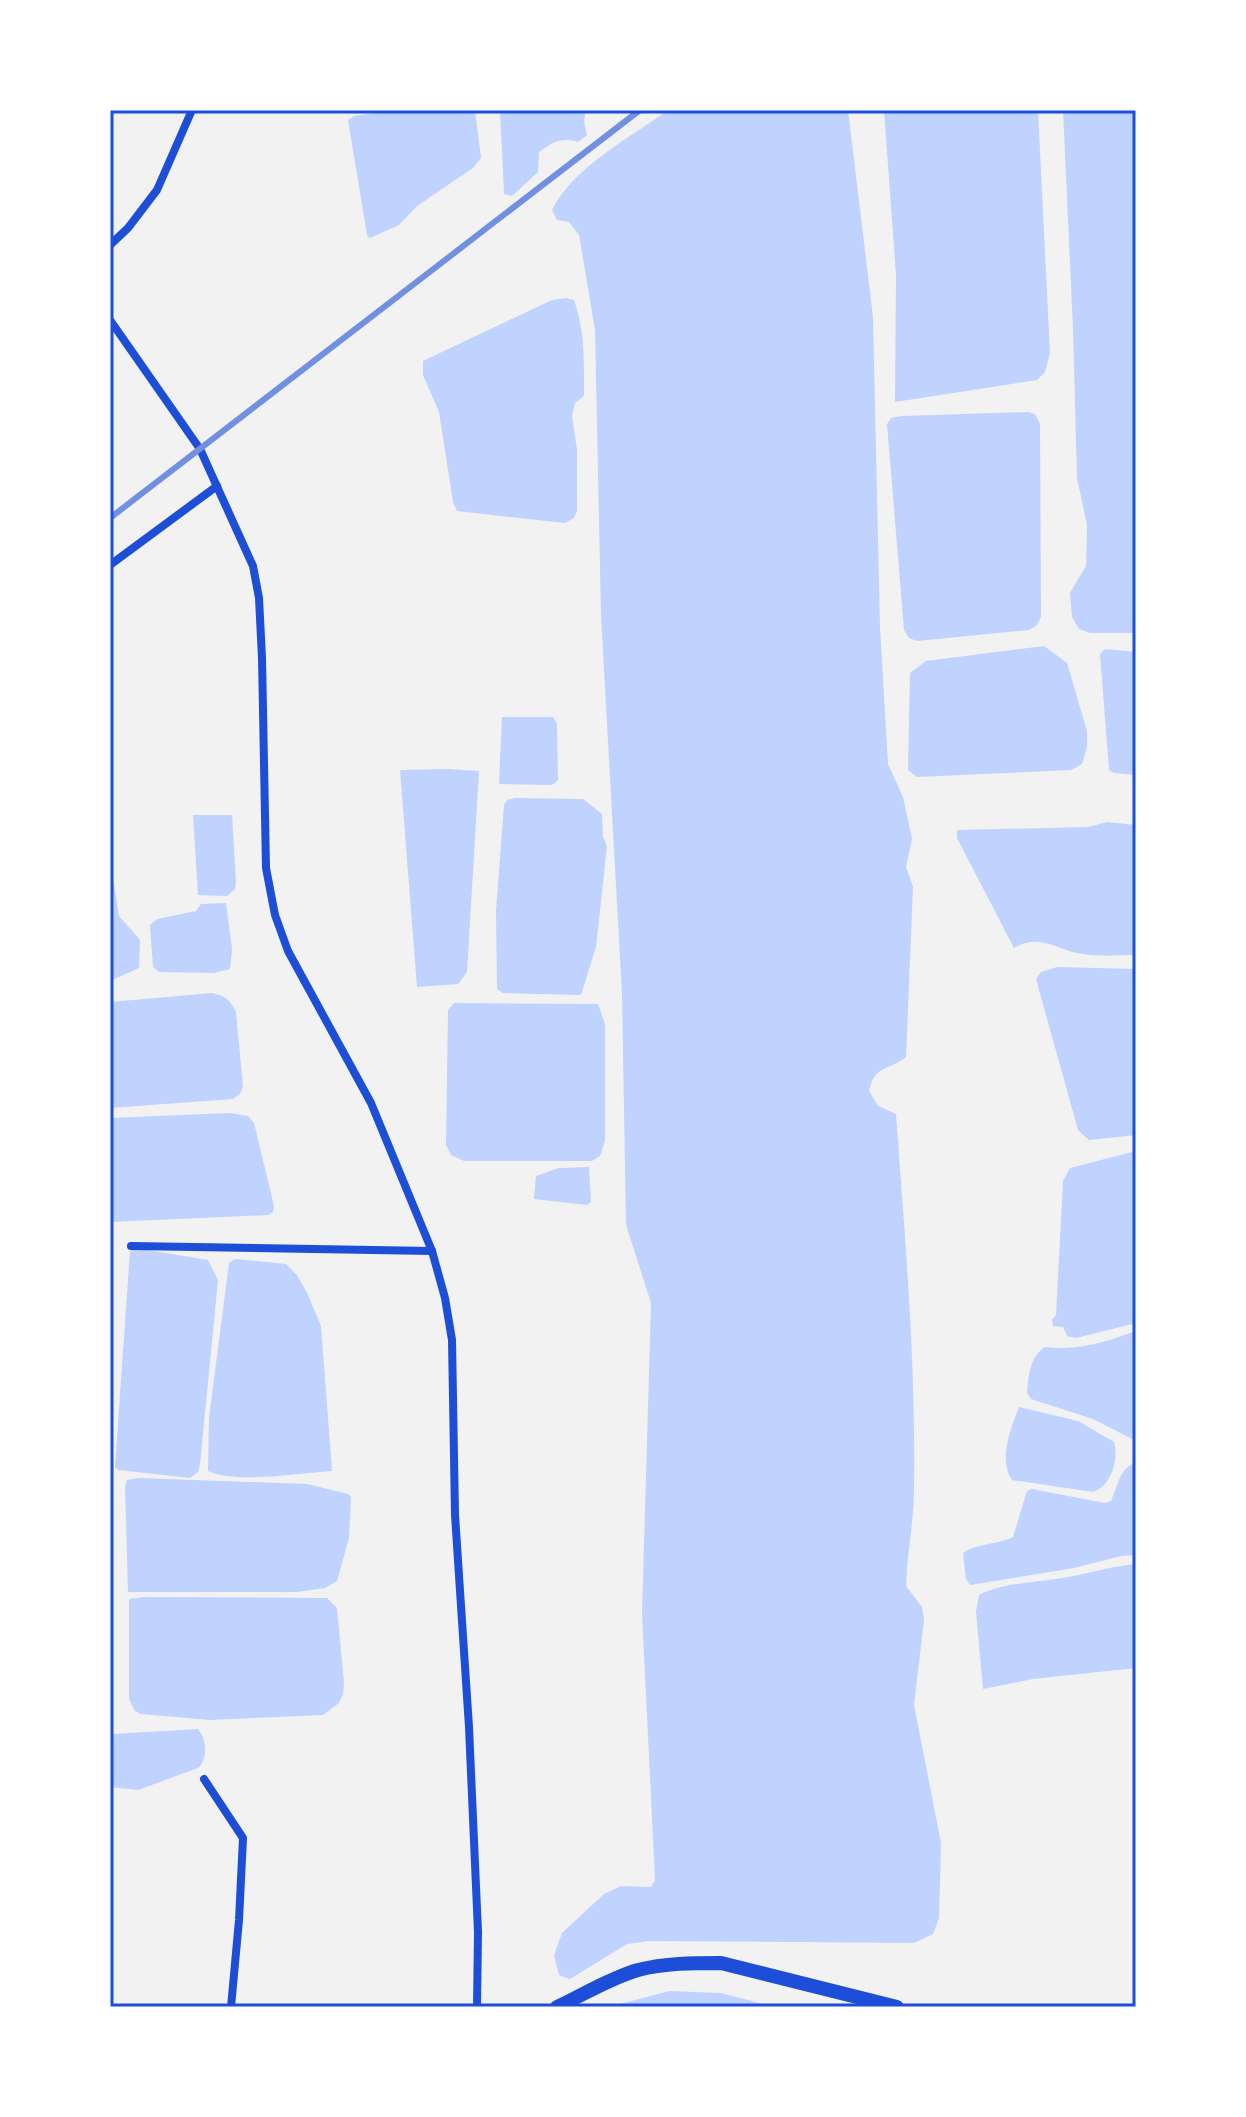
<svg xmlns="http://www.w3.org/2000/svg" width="1246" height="2117" font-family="'Roboto Condensed',sans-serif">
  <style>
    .water { fill: #bfd3fe }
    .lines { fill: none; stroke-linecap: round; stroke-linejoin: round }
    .minor { stroke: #1d4ed8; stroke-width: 8 }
    .tertiary { stroke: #1d4ed8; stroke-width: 14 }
    .rail { stroke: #7290e2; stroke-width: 6 }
    .neatline { fill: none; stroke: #1d4ed8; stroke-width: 3 }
  </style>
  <rect width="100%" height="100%" fill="#f2f2f2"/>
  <g class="water">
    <path d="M395,110H475L481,158L473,168L417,206L399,225L370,238L367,235L348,120L354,116Z"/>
    <path d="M500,110H586L584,121L587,135L578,142C560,137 553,142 539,152L538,172L512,196L504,194Z"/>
    <path d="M668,110H848L873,317L880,627L888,764L903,797L912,839L906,867L913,887L906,1057C889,1071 875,1064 869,1091L878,1106L896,1114C905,1238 916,1363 914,1488C914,1521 907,1554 906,1586L922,1607L924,1620L914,1705L941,1843L939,1918L933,1934L914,1943L648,1941L627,1944L570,1979L559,1975L554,1955L562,1933L604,1894L621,1886L651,1887L655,1880L642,1613L651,1303L626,1225L622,994L601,616L595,330L579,235L569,222L557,220L552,210C573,167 630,138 668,110Z"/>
    <path d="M884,110H1038L1050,353L1045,372L1037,380L895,402L896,275Z"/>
    <path d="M1063,110H1136V633H1090L1079,629L1072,617L1070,593L1086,566L1087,525L1077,478L1073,329Z"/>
    <path d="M566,298L574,300C585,331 584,362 584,396L575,403L572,416L577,450V511L574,518L565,523L457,511L453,502L439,412L423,375V361L552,300Z"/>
    <path d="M1028,412L1035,414L1040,424L1041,617L1037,625L1029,630L917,641L909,638L904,630L887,424L891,418L902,416Z"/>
    <path d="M1044,646L1067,663L1087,731V747L1082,764L1071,770L917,777L908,770L910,673L926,661Z"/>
    <path d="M1105,649L1136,652V775L1114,773L1109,770L1100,654Z"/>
    <path d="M502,717H553L557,724L558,780L552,785L499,784Z"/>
    <path d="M448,769L479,771L467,972L458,984L417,987L400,770Z"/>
    <path d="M515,798L583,799L602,814L603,837L607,846L596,947L581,995L503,993L497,989L496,911L504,805L507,800Z"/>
    <path d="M193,815H232L236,882L235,889L227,896L198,895Z"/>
    <path d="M1107,822L1136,825V955C1119,955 1100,957 1083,954C1058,951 1040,932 1014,948L957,838V830L1088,827Z"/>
    <path d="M110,858L119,916L140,940L139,968L110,981Z"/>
    <path d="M226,903L232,949L230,969L214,973L159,972L153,967L150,925L157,919L196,911L201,904Z"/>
    <path d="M1057,967L1136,969V1135L1089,1140L1078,1130L1036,979L1041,972Z"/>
    <path d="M212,993C226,996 230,1000 236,1012L243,1087L240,1094L233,1099L110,1108V1002Z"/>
    <path d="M454,1003L598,1004L605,1024V1141L600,1156L592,1161H464L451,1155L446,1145L448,1010Z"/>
    <path d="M230,1113L248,1116L254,1123L274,1206L273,1212L269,1215L110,1222V1118Z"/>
    <path d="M1136,1151V1323L1076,1338L1067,1336L1063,1327L1053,1326L1052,1320L1056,1315L1063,1181L1070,1168Z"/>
    <path d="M589,1167L591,1202L587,1205L534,1199L536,1176L559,1168Z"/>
    <path d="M135,1248L208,1260L218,1280L200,1464L198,1472L190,1478L118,1470L115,1467L130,1251Z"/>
    <path d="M235,1259L286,1264L297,1275L307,1293L321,1326L332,1471C301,1473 235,1484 208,1471L209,1418L229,1263Z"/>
    <path d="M1136,1331V1441L1093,1419L1031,1399L1027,1393C1029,1375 1029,1358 1045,1347C1078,1351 1105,1342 1136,1331Z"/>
    <path d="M1019,1407L1078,1421L1114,1442C1119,1460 1111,1486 1093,1492L1012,1480C998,1460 1011,1428 1019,1407Z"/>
    <path d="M1136,1463V1555L1121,1556L1074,1568L970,1585L966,1579L963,1553C977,1543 997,1545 1013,1537L1027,1491L1032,1489L1105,1503L1111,1501C1117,1488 1120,1466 1136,1463Z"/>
    <path d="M138,1478L307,1484L348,1494L351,1497L349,1538L337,1581L325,1588L297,1592H128L125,1486L127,1480Z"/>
    <path d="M1136,1564V1668L1033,1679L983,1689L976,1612L979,1595C1007,1581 1042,1583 1073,1576C1094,1572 1114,1566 1136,1564Z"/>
    <path d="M144,1597L327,1598L337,1608L344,1683L343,1694L339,1703L323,1715L210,1720L141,1714L135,1711L129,1699V1599Z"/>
    <path d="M198,1729C207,1740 208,1758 198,1768L138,1790L110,1787V1736L113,1734Z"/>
    <path d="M670,1991L721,1993L775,2007H608Z"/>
  </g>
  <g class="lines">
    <g class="minor">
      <path d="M110,245L128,228L157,190L192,110"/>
      <path d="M110,320L200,449L253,566L259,598L262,658L266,868L275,915L288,951L371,1103L432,1251L445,1298L452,1340L455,1515L469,1727L478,1932L477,2007"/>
      <path d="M110,565L217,486"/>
      <path d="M131,1246L432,1251"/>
      <path d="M204,1779L243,1838L239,1920L231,2007"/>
    </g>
    <path class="tertiary" d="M557,2007C583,1995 610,1978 638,1970C665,1963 693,1963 721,1963L897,2007"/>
    <path class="rail" d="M110,518L640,110"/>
  </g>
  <rect width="1246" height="2117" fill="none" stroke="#ffffff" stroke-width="224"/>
  <rect x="112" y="112" width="1022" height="1893" class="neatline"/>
</svg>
